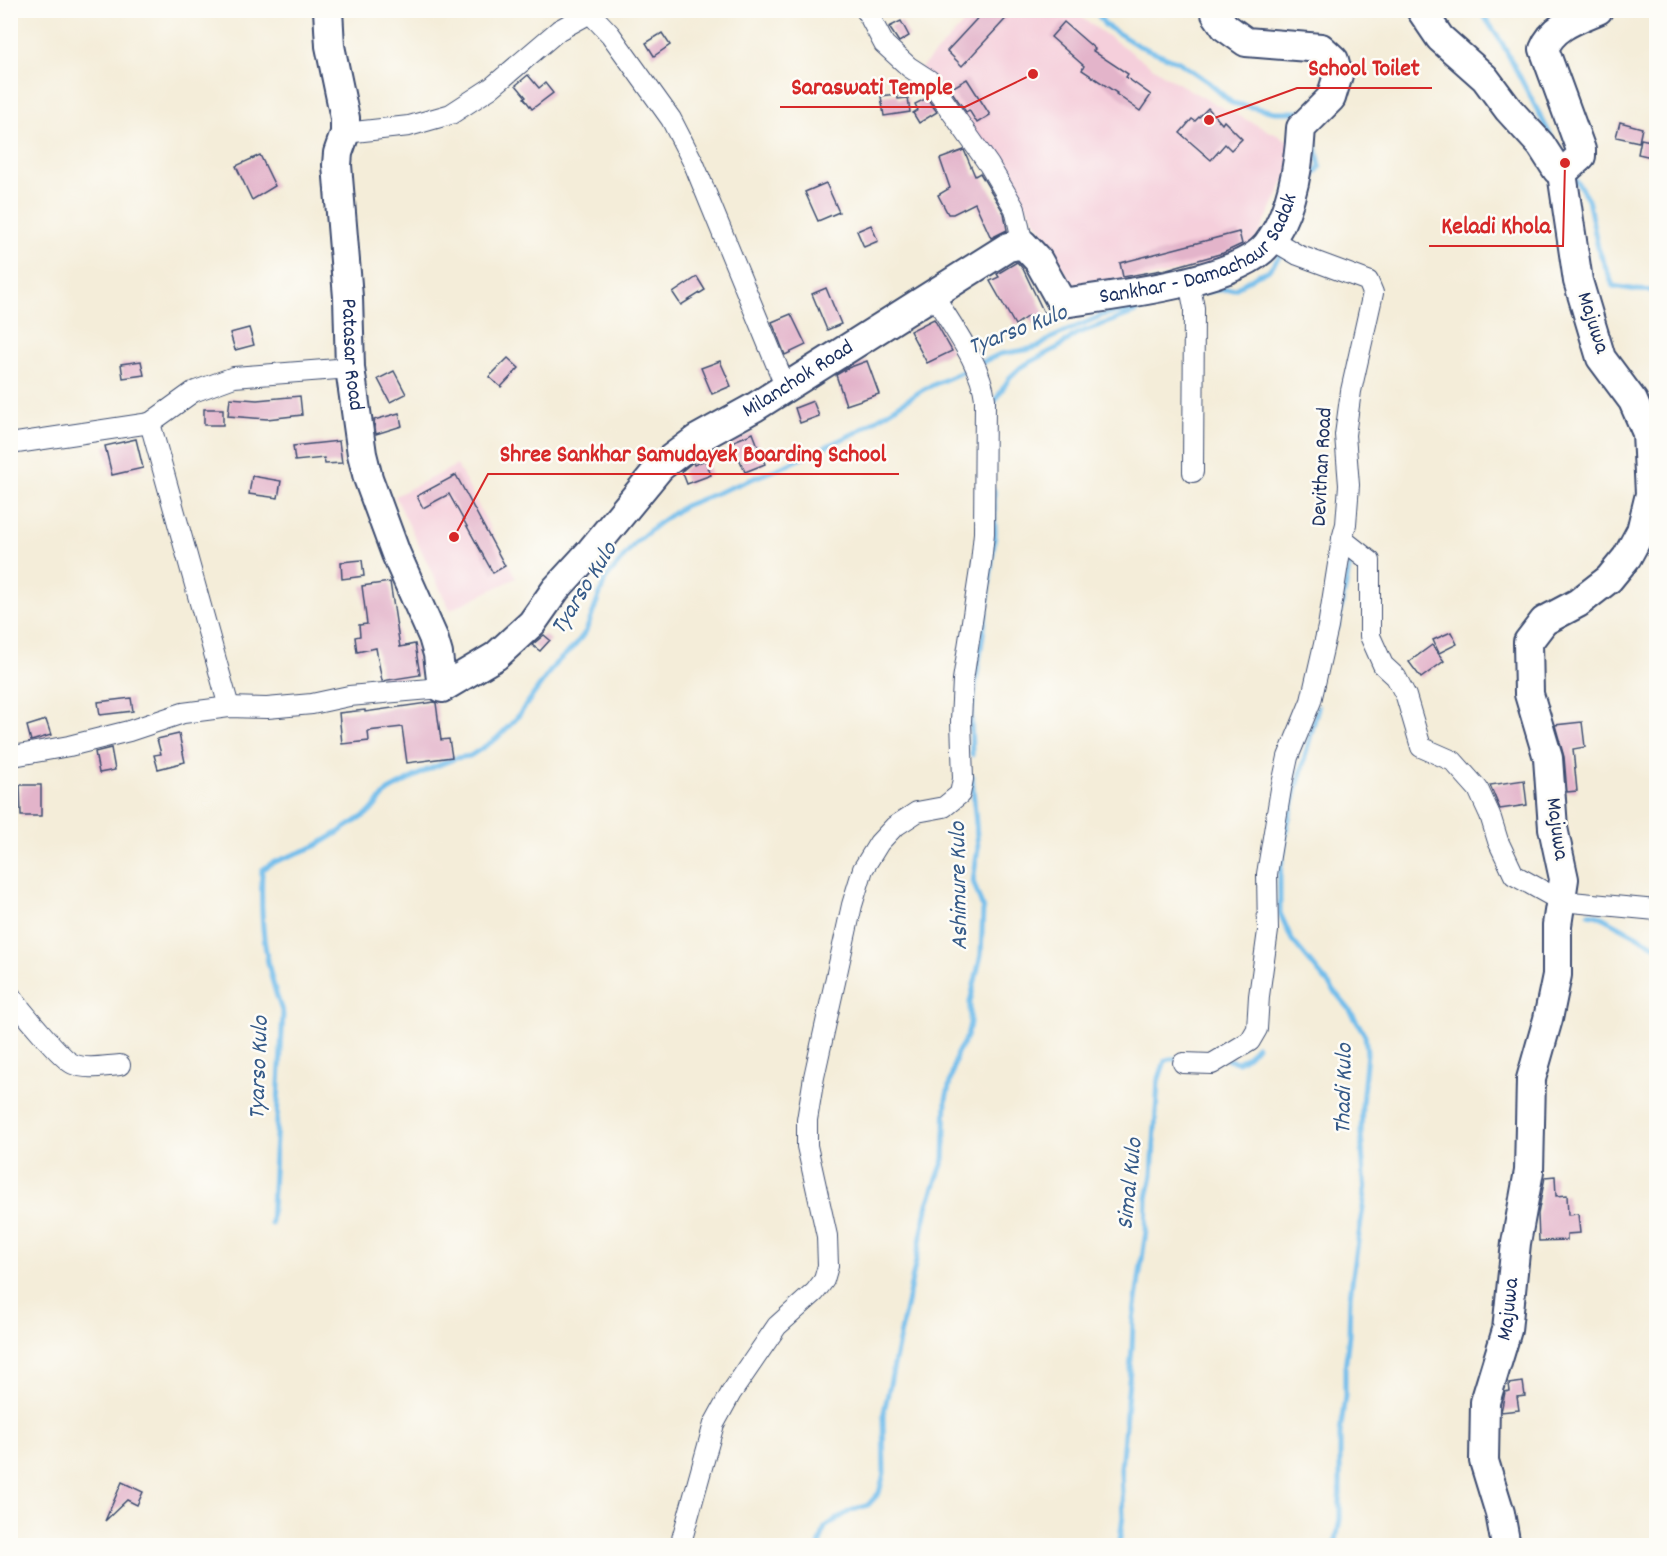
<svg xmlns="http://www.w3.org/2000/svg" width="1667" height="1556" font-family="Dekko,sans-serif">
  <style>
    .built { fill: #f5cfdb }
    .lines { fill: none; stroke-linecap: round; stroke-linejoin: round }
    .stream { stroke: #72bdeb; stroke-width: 5 }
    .building { fill: #e3b4ca }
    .street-casing { stroke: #3c4c70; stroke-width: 22 }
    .secondary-casing { stroke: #3c4c70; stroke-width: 32 }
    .street { stroke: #fff; stroke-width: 20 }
    .secondary { stroke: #fff; stroke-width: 28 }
    .labels { text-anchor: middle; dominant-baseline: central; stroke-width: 5; stroke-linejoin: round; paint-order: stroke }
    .street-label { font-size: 22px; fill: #1b2f5e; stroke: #fdfcf7 }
    .water-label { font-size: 24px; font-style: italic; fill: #355a88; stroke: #fdfcf7 }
    .leader { fill: none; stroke: #d62828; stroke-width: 2 }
    .callout-dot { fill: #d62828; stroke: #fdfcf7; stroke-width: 2 }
    .callout-label { font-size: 24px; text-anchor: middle; font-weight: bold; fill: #d62828; stroke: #fdfcf7; stroke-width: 5; stroke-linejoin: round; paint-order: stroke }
  </style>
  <rect width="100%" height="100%" fill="#fdfcf7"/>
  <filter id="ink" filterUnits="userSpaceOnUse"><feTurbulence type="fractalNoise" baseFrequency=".0167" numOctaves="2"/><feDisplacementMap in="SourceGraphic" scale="12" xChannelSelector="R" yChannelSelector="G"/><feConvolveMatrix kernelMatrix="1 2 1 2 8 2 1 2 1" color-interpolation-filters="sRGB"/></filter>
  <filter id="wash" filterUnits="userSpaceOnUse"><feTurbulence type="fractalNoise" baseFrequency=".008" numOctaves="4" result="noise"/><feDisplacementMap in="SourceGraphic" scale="24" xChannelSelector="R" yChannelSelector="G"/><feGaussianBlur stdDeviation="1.35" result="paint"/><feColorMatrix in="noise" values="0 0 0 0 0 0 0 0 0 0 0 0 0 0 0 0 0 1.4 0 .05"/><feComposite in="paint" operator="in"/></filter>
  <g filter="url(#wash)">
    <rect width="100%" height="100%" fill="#f4edd9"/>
    <g class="built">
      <path d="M976,11H1074L1086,21L1167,77L1215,104L1293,143L1290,169L1249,255L1076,294L1044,234L1007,176L979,138L921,68Z"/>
      <path d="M457,465L516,578L450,610L395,496Z"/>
    </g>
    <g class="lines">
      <g class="stream">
        <path d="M1095,10L1105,25L1137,45L1179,62L1208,82L1232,103L1275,112H1302"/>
        <path d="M1480,10L1502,43L1552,138"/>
        <path d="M1574,177L1588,199L1598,248L1613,286L1637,290L1656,291"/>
        <path d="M1306,187L1320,166L1313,130"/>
        <path d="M1194,294L1214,290L1235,289L1257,275L1268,271L1284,251"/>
        <path d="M979,364L1000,354L1026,350L1040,346L1051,338L1105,314L1146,308L1164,300"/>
        <path d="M994,409V403L1010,377L1021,367L1059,347L1076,334L1136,312"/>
        <path d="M1337,628L1351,559"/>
        <path d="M1318,707L1287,826L1280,875V913L1292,940L1349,1009L1365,1035L1367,1053L1362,1104L1361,1134L1365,1193L1350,1296L1349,1335L1345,1368V1396L1340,1434V1519L1335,1546"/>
        <path d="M972,755L971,716L986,613L995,533L994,490"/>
        <path d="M1589,913L1598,915L1656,946"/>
        <path d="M1228,1060L1238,1062L1249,1055L1257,1046"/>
        <path d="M271,1224L283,1014C264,963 260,923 262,870L272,863L316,846L339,832L370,812L388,791L427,770L456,758L470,756L496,739L516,719L556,663L574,647L586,631L605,580L636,542L659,523L684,506L787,465L857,432L924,389L971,368"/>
        <path d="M819,1546L825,1527L850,1511L868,1505L879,1493L884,1473L883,1417L928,1204L944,1159L946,1099L957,1053L967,1037L970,1023V1002L981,955L983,909L973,881L978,848L972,777"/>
        <path d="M1119,1546L1123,1516L1121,1469L1132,1348L1133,1320L1146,1231L1147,1198L1152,1175L1158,1081L1165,1061L1170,1059H1181"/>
      </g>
    </g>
    <g id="blocks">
      <g class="building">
        <path d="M985,10H1014L962,66L947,51Z"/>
        <path d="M901,21L909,36L899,42L889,27Z"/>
        <path d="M1064,22L1095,49L1093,51L1128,74L1126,77L1151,95L1140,111L1116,94L1117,93L1082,70L1084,66L1051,37Z"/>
        <path d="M662,33L670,45L654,56L646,43Z"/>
        <path d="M528,75L539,88L545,83L553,93L532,109L524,98L526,97L516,85Z"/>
        <path d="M967,79L990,115L977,123L969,110L966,112L950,89Z"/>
        <path d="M897,94L898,99L908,98L910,112L884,116L881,96Z"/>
        <path d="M927,98L937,112L919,123L913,113L918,110L915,104Z"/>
        <path d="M1208,108L1222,124L1224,121L1242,139L1231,150L1225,144L1211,160L1180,133L1192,119L1195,121Z"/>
        <path d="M1620,122L1642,128L1639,142L1616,137Z"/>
        <path d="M1641,139L1656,142V158L1638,154Z"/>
        <path d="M964,150L975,176L980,173L1004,213L1007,230L991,238L975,203L953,214H948L938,195L950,188L940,159Z"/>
        <path d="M260,155L275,186L252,200L236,166Z"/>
        <path d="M826,183L839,212L818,221L805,192Z"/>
        <path d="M871,225L878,241L864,247L857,231Z"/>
        <path d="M1239,232L1242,244L1223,253L1167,269L1123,277L1120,263Z"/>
        <path d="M1017,262L1023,269L1046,317L1032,324L1028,316L1015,325L990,281L999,277L997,274Z"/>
        <path d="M697,277L705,290L681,305L673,293Z"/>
        <path d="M826,288L841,324L827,330L812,294Z"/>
        <path d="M791,314L806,345L785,355L772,322Z"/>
        <path d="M934,319L952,351L927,363L910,331Z"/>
        <path d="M249,328L254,345L235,350L230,333Z"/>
        <path d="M508,358L519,368L501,387L489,377Z"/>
        <path d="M141,361L144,375L123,378L121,364Z"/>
        <path d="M720,361L731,386L712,394L701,368Z"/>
        <path d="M867,361L879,394L846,405L836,375L848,368Z"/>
        <path d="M394,371L406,394L390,402L378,379Z"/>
        <path d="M300,396L302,415L267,419L228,416L230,398L257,400Z"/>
        <path d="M813,401L819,416L800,423L795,408Z"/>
        <rect x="204" y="409" width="19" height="16"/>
        <path d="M399,413L402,426L376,434L374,420Z"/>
        <path d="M753,433L765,464L745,472L732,442Z"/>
        <path d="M136,439L143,468L112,475L105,446Z"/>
        <path d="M339,441L342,463L325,464L324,458L295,461L293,446Z"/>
        <path d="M705,460L711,475L687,484L682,471L693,462L694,465Z"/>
        <path d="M456,475L505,566L493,573L449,494L423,508L417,496Z"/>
        <path d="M252,476L281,481L278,498L249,494Z"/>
        <path d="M362,560L364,576L342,579L341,562Z"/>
        <path d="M390,582L400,647L415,644L420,675L382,681L376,648L357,652L355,637L360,636L359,625L367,624L362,586Z"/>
        <path d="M1451,632L1457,644L1439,653L1433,640Z"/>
        <path d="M544,635L550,640L540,651L532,645Z"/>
        <path d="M1432,645L1444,661L1421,678L1409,662Z"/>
        <path d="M131,698L133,711L100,715L98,702Z"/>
        <path d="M434,702L436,703L441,740L449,739L452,757L407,763L402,727L368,731L369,741L342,744L339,713L365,710V712Z"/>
        <path d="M46,720L51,735L31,741L27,726Z"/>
        <path d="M1582,722L1585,747L1573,749L1577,791L1567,792L1564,757L1555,725Z"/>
        <path d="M179,734L185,762L158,769L154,755L161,754L157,739Z"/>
        <path d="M111,748L115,770L99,773L95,752Z"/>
        <path d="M1524,780L1527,805L1500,809L1490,785Z"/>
        <path d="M20,785H41V816H21Z"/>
        <path d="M1555,1176L1556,1196L1567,1195L1568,1215L1578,1214L1580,1233L1567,1234V1240L1539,1241L1538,1214L1545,1177Z"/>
        <path d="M1523,1382L1525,1396L1517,1397L1519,1410L1501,1412L1505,1392L1510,1391L1509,1384Z"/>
        <path d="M122,1482L143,1492L137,1505L127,1500L105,1521Z"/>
      </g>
    </g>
  </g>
  <g filter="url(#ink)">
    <use href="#blocks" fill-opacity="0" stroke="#3c4c70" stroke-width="1.5"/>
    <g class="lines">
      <g class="street-casing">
        <g id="street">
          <path d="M866,10L884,44L909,67L929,80L989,165L1015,209L1023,244"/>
          <path d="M345,133L409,126L451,114L491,88L559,30L590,13L610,34L671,119L694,164L786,388"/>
          <path d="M1271,239L1298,255L1368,281L1373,293L1351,391L1345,435L1349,485L1346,524L1342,539L1370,561V636L1383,665L1396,677L1406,696L1421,747L1453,761L1478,789L1490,815L1498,841L1514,875L1561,901L1656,910"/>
          <path d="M1189,281L1194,308L1193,472"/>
          <path d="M10,444L150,423"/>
          <path d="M229,707L150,423L193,392L234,377L350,368"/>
          <path d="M10,754L19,755L69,746L129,731L183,713L229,707L267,708L312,704L349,696L442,688"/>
          <path d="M10,995C18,1006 62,1060 73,1064C87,1070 104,1066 120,1065"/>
          <path d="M1183,1063L1212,1064L1250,1041L1257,1029L1259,996L1268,931L1267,874L1281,789L1288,757L1311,701L1328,627L1342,539"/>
          <path d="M680,1546L714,1424L731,1393L777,1326L815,1292L824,1280L828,1266L827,1236L807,1146V1120L814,1077L852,905L863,869L879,843L894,827L917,812L944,807L960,794L963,779L961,721L963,680L981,563L984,533L985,399C981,363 951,325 933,294"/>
        </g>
      </g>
      <g class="secondary-casing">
        <g id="secondary">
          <path id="s1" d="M328,10L330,46L345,118V133L338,153L337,165L348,297L350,368L362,454L368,478L396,554L433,637L438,654L442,688L496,656L532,623L556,589L591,551L660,467L697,439L755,407L1008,247L1023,244L1038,260L1062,303C1109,296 1237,282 1267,245C1291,215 1299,166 1301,128L1331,98L1338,75L1334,60L1321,48L1246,42L1225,27L1216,14V10"/>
          <path d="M1421,10L1440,38L1485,78L1508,109L1541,145L1557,170L1562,173"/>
          <path d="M1562,173L1581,156V150L1544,49C1553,26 1577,19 1598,10"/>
          <path id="s2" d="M1506,1546L1500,1513L1484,1461L1485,1402L1507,1330L1516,1243L1529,1171L1531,1079L1548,1019L1557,975V925L1564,879L1553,828L1548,758L1529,694L1528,642L1544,621L1578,603L1609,579L1627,557L1641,531L1650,494L1647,433L1633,401L1601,358L1578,281L1562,173"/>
        </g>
      </g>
      <use href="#street" class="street"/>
      <use href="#secondary" class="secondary"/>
    </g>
  </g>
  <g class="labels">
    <g class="street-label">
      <text stroke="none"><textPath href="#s1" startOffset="1664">Sankhar - Damachaur Sadak</textPath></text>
      <text transform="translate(1592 323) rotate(72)">Majuwa</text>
      <text stroke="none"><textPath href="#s1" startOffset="348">Patasar Road</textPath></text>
      <text stroke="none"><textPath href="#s1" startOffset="1174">Milanchok Road</textPath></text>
      <text transform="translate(1323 467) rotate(-87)">Devithan Road</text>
      <text transform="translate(1556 829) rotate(82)">Majuwa</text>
      <text stroke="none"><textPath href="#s2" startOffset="243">Majuwa</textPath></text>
    </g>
    <g class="water-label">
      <text transform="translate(1018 331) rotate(-21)">Tyarso Kulo</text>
      <text transform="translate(585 589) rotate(-58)">Tyarso Kulo</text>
      <text transform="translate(960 886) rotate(-91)">Ashimure Kulo</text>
      <text transform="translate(260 1068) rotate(-88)">Tyarso Kulo</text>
      <text transform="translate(1345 1089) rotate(-89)">Thadi Kulo</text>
      <text transform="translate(1131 1184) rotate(-84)">Simal Kulo</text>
    </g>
  </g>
  <path class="leader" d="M1209 120L1297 88H1432M1033 74L965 107H780M1565 163L1563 246H1429M454 537L488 474H899"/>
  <g class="callout-dot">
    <circle cx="1209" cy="120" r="6"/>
    <circle cx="1033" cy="74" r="6"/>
    <circle cx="1565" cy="163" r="6"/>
    <circle cx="454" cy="537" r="6"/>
  </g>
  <g class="callout-label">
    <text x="1364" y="75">School Toilet</text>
    <text x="872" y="94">Saraswati Temple</text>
    <text x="1496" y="233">Keladi Khola</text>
    <text x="693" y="461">Shree Sankhar Samudayek Boarding School</text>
  </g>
  <rect width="1667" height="1556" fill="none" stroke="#fdfcf7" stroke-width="36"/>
</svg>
